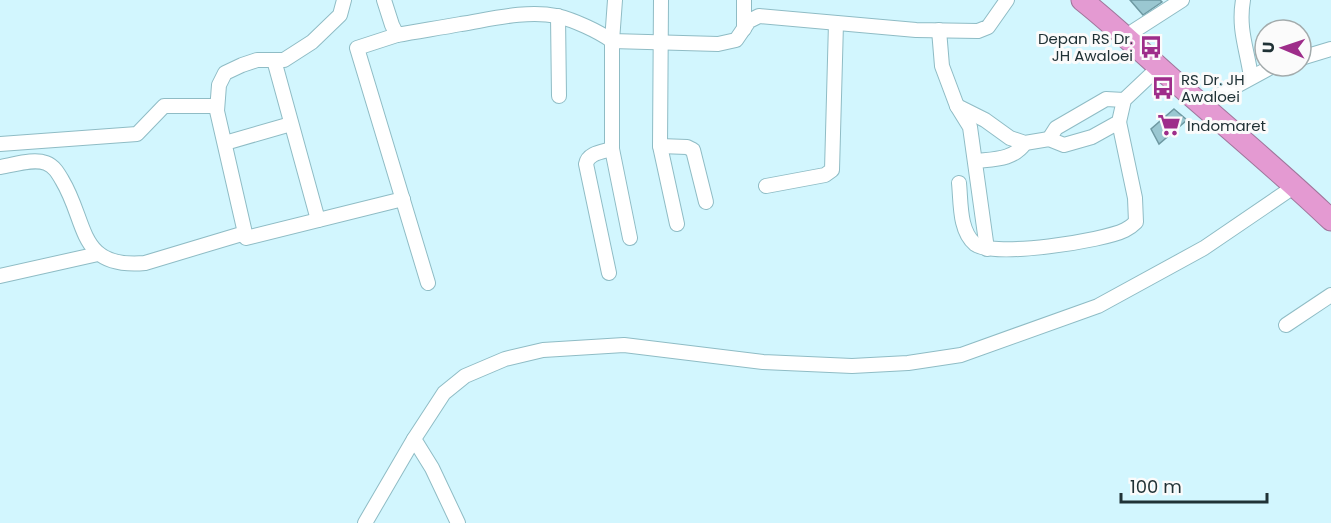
<svg xmlns="http://www.w3.org/2000/svg" width="1331" height="523" font-family="Poppins,sans-serif">
  <style>
    .building { fill: #9ac7d1; stroke: #6e99a2; stroke-width: 1.5 }
    .lines { fill: none; stroke-linecap: round; stroke-linejoin: round }
    .minor-casing { stroke: #8fbcc5; stroke-width: 16 }
    .highway-casing { stroke: #9f769b; stroke-width: 23 }
    .minor { stroke: #fff; stroke-width: 14 }
    .highway { stroke: #e49ad2; stroke-width: 21 }
    .labels { text-anchor: middle; dominant-baseline: central; stroke-width: 6; stroke-linejoin: round; paint-order: stroke }
    .poi-label { font-size: 15px; fill: #203236; stroke: #fbfbfb; text-anchor: start }
  </style>
  <rect width="100%" height="100%" fill="#d2f6fe"/>
  <g class="building">
    <path d="M1130,0H1160L1162,2L1143,15Z"/>
    <path d="M1174,109L1187,120L1159,144L1151,129Z"/>
  </g>
  <g class="lines">
    <g class="minor-casing">
      <g id="minor">
        <path d="M384,0L392,25L397,35C418,31 440,28 461,24C492,19 526,10 557,16C574,20 598,31 612,41L718,44L736,40L749,21L759,16L916,30L978,31L988,27L1007,0"/>
        <path d="M615,0L612,41V149L630,238"/>
        <path d="M661,0L660,146L677,224"/>
        <path d="M1243,0C1238,29 1247,49 1251,77"/>
        <path d="M558,16L559,96"/>
        <path d="M744,29V0"/>
        <path d="M939,30L942,66L957,106L970,127L987,249"/>
        <path d="M397,35L357,48L428,283"/>
        <path d="M1126,36L1182,0"/>
        <path d="M1301,58L1331,49"/>
        <path d="M274,60L318,220"/>
        <path d="M1203,104L1273,66"/>
        <path d="M957,106L985,120L1010,138L1025,143L1049,139L1064,145L1092,137L1119,122L1124,100L1159,67"/>
        <path d="M1049,139L1056,128L1106,99L1124,100"/>
        <path d="M225,143L291,124"/>
        <path d="M0,144L137,134L164,106H217"/>
        <path d="M660,146L687,147L693,150L706,202"/>
        <path d="M976,161C993,159 1014,160 1025,143"/>
        <path d="M0,167C14,165 33,158 46,163C54,166 58,173 62,180C88,223 77,269 145,263L245,233L217,111L219,85L225,73L242,65L257,60H284L312,42L340,15L344,0"/>
        <path d="M959,183C961,202 959,231 975,244C994,258 1103,241 1125,230C1129,228 1133,225 1136,222L1135,198L1119,122"/>
        <path d="M766,186L825,175L832,170L836,23"/>
        <path d="M246,238L403,199"/>
        <path d="M609,273L586,164C588,153 602,152 612,149"/>
        <path d="M0,276L98,254"/>
        <path d="M1286,325L1331,295"/>
        <path d="M365,523L414,439"/>
        <path d="M458,523L432,468L414,439L444,393L465,376L505,359L543,350L624,345L763,362L852,366L908,363L961,355L1098,306L1204,248L1295,186"/>
      </g>
    </g>
    <g class="highway-casing">
      <path id="highway" d="M1082,0C1116,27 1147,57 1179,85C1230,130 1282,173 1331,220"/>
    </g>
    <use href="#minor" class="minor"/>
    <use href="#highway" class="highway"/>
  </g>
  <defs>
    <g id="bus-bare" transform="scale(1.8)"><path d="M-5-6H5V4H4V6H2V4H-2V6H-4V4H-5ZM-3.5-4V0h7V-4ZM-3.5 1.2v1.5H-2V1.2ZM2 1.2v1.5H3.5V1.2Z" fill="#9e2d8a" stroke="#fbfbfb" stroke-width="2.5" paint-order="stroke"/></g>
    <g id="supermarket-bare" transform="scale(1.8)"><path d="M-6-5.5h2.5l.6 2H6L4.5 2H-2.5L-4.4-4H-6ZM-1.5 3.2a1.3 1.3 0 1 0 .1 0ZM3 3.2a1.3 1.3 0 1 0 .1 0Z" fill="#9e2d8a" stroke="#fbfbfb" stroke-width="2.5" paint-order="stroke"/></g>
  </defs>
  <g fill-rule="evenodd">
    <use href="#bus-bare" x="1151" y="47"/>
    <use href="#bus-bare" x="1163" y="88"/>
    <use href="#supermarket-bare" x="1169" y="125"/>
  </g>
  <g class="labels">
    <g class="poi-label">
      <text x="1133" y="38" text-anchor="end">Depan RS Dr.<tspan x="1133" dy="17">JH Awaloei</tspan></text>
      <text x="1181" y="79">RS Dr. JH<tspan x="1181" dy="17">Awaloei</tspan></text>
      <text x="1187" y="125">Indomaret</text>
    </g>
  </g>
  <g transform="translate(1283 48) rotate(272)"><circle r="28" fill="#fbfbfb" stroke="#a3abac" stroke-width="1.5"/>
  <path d="M0-4.5L10 22L0 15L-10 22Z" fill="#9e2d8a"/>
  <text y="-9" font-size="16" font-weight="bold" text-anchor="middle" fill="#203236">U</text>
  </g>
  <path d="M1121 493v9h146v-9" fill="none" stroke="#203236" stroke-width="3"/>
  <text x="1130" y="493" font-size="18" fill="#203236" stroke="#fbfbfb" stroke-width="4.5" paint-order="stroke">100 m</text>
</svg>
